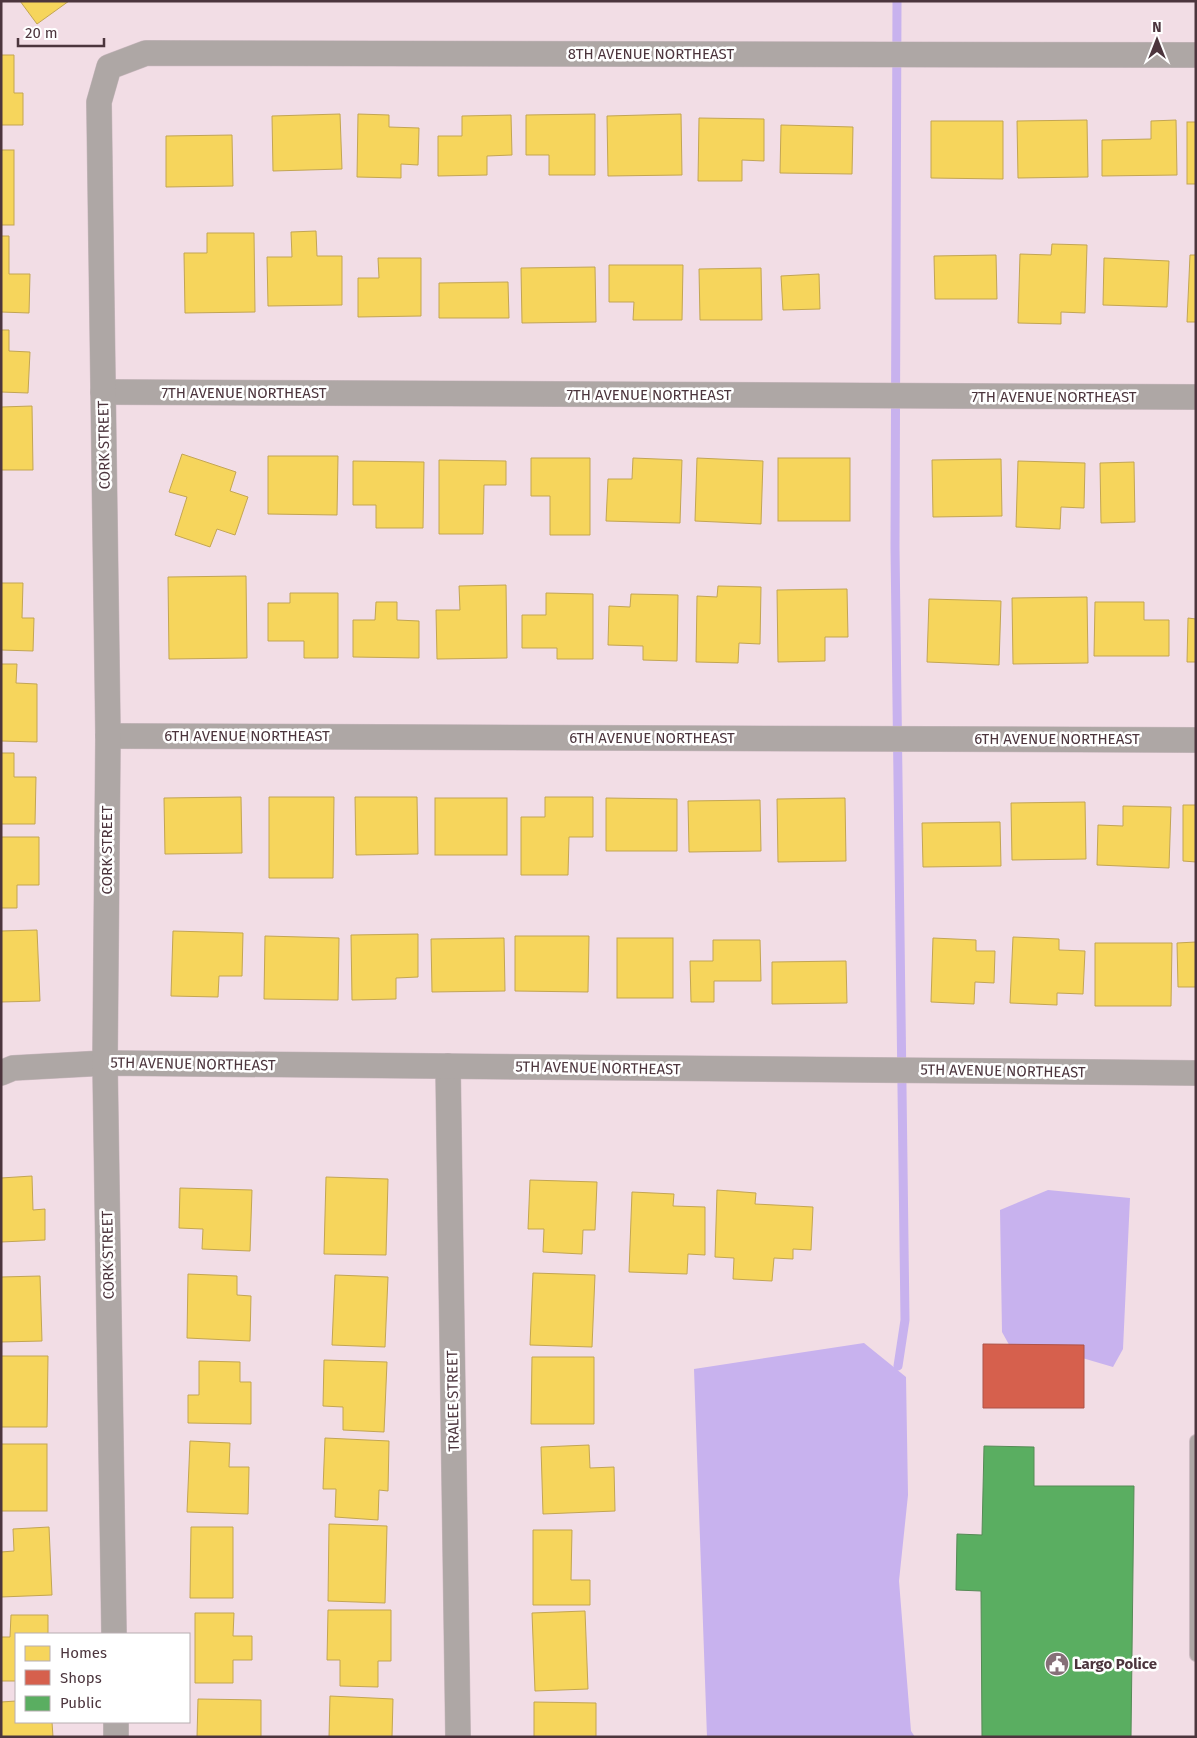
<svg xmlns="http://www.w3.org/2000/svg" width="1197" height="1738" font-family="'Fira Sans',sans-serif">
  <style>
    .water { fill: #c8b2ee }
    .homes { fill: #f6d55c; stroke: #c3a553 }
    .shops { fill: #d6604d; stroke: #ad5348 }
    .public { fill: #5aae61; stroke: #568a56 }
    .lines { fill: none; stroke-linecap: round; stroke-linejoin: round }
    .stream { stroke: #c8b2ee; stroke-width: 9 }
    .lane-casing { stroke: #ccbac1; stroke-width: 14 }
    .street-casing { stroke: #ccbac1; stroke-width: 26 }
    .lane { stroke: #aea7a5; stroke-width: 12 }
    .street { stroke: #aea7a5; stroke-width: 25 }
    .labels { text-anchor: middle; dominant-baseline: central; stroke-width: 5; stroke-linejoin: round; paint-order: stroke }
    .street-label { font-size: 15px; fill: #4c353d; stroke: #fff }
    .poi-label { font-size: 15px; font-weight: bold; fill: #4c353d; stroke: #fff; text-anchor: start }
  </style>
  <rect width="100%" height="100%" fill="#f2dde5"/>
  <g class="water">
    <path d="M1048,1190L1130,1198L1123,1349L1113,1367L1055,1350L1017,1359L1002,1332L1000,1210Z"/>
    <path d="M864,1343L906,1377L908,1495L899,1581L911,1731L915,1737H707L694,1369Z"/>
  </g>
  <g class="homes">
    <path d="M20,1H69L37,24Z"/>
    <path d="M1,55H14V93H23V125H1Z"/>
    <path d="M340,114L342,169L273,171L272,116Z"/>
    <path d="M358,114L389,115V127L419,128L418,165L401,164V178L357,177Z"/>
    <path d="M595,114V175H549V155H526V115Z"/>
    <path d="M681,114L682,175L608,176L607,116Z"/>
    <path d="M511,115L512,155L487,156V175L438,176V136H462V116Z"/>
    <path d="M699,118L764,119V161L742,160V181H698Z"/>
    <path d="M1087,120L1088,177L1018,178L1017,121Z"/>
    <path d="M1176,120L1177,175L1102,176V140L1151,139V121Z"/>
    <path d="M931,121H1003V179L931,178Z"/>
    <rect x="1187" y="122" width="9" height="62"/>
    <path d="M781,125L853,127L852,174L780,173Z"/>
    <path d="M232,135L233,186L166,187V136Z"/>
    <rect x="1" y="150" width="13" height="75"/>
    <path d="M316,231L317,256H342V305L268,306L267,257H292L291,232Z"/>
    <path d="M207,233H254L255,312L185,313L184,253H207Z"/>
    <path d="M1,236H9V274H30L29,313L1,312Z"/>
    <path d="M1052,244L1087,245L1085,313L1061,312V324L1018,323L1020,254L1051,255Z"/>
    <path d="M996,255L997,299H935L934,256Z"/>
    <path d="M1190,255H1196V322H1187Z"/>
    <path d="M378,258H421V316L358,317V278H379Z"/>
    <path d="M1104,258L1169,261L1167,307L1103,305Z"/>
    <path d="M609,265H683L682,320H633L634,302H609Z"/>
    <path d="M595,267L596,322L522,323L521,268Z"/>
    <path d="M761,268L762,320H700L699,269Z"/>
    <path d="M819,274L820,309L783,310L781,276Z"/>
    <path d="M508,282L509,318H439V283Z"/>
    <path d="M1,330H9V351L30,352L28,393L1,392Z"/>
    <path d="M32,406L33,470H1V407Z"/>
    <path d="M182,454L236,472L230,491L248,497L235,535L217,529L210,547L175,535L187,497L169,492Z"/>
    <path d="M268,456H338L337,515L268,514Z"/>
    <path d="M531,458H590V535H550V496H531Z"/>
    <path d="M633,458L682,460L680,523L606,521L608,479H632Z"/>
    <path d="M697,458L763,461L761,524L695,521Z"/>
    <rect x="778" y="458" width="72" height="63"/>
    <path d="M1001,459L1002,516L933,517L932,460Z"/>
    <path d="M439,460L506,461V485H484L483,534H439Z"/>
    <path d="M353,461L424,462L423,528H376V505H353Z"/>
    <path d="M1018,461L1085,463L1084,508L1061,507L1060,529L1016,527Z"/>
    <path d="M1134,462L1135,522L1101,523L1100,463Z"/>
    <path d="M246,576L247,658L169,659L168,577Z"/>
    <path d="M1,583H23L22,618H34L33,651L1,650Z"/>
    <path d="M506,585L507,658L437,659L436,610H460L459,586Z"/>
    <path d="M718,586L761,587L760,644L739,643L738,663L696,662L697,596L717,597Z"/>
    <path d="M847,589L848,637H825V661L778,662L777,590Z"/>
    <path d="M290,593H338V658H304V641H268V603H290Z"/>
    <path d="M546,593L593,594V659H557V648H522V615H546Z"/>
    <path d="M631,594L678,595L677,661L643,660V646L608,645L609,606L630,607Z"/>
    <path d="M1087,597L1088,663L1013,664L1012,598Z"/>
    <path d="M929,599L1001,601L999,665L927,662Z"/>
    <path d="M376,602H397V620L419,621V658L353,657V620H375Z"/>
    <path d="M1095,602H1144V620H1169V656H1094Z"/>
    <path d="M1188,618L1196,619V662H1187Z"/>
    <path d="M1,664H17L16,683L37,684V742L1,741Z"/>
    <path d="M1,753H14V777H36L35,824H1Z"/>
    <path d="M241,797L242,853L165,854L164,798Z"/>
    <path d="M269,797H334L333,878H269Z"/>
    <path d="M355,797H417L418,854L356,855Z"/>
    <path d="M545,797H593V837H569L568,875H521V817H545Z"/>
    <rect x="435" y="798" width="72" height="57"/>
    <path d="M606,798L677,799V851H606Z"/>
    <path d="M845,798L846,861L778,862L777,799Z"/>
    <path d="M760,800L761,851L689,852L688,801Z"/>
    <path d="M1085,802L1086,859L1012,860L1011,803Z"/>
    <path d="M1183,805H1196V862L1183,861Z"/>
    <path d="M1123,806L1171,807L1169,868L1097,865L1098,825L1123,826Z"/>
    <path d="M1000,822L1001,866L923,867L922,823Z"/>
    <path d="M1,837H39V885H17V908H1Z"/>
    <path d="M37,930L40,1001L1,1002V931Z"/>
    <path d="M173,931L243,933L242,976H219L218,997L171,996Z"/>
    <path d="M418,934V977L396,978V999L352,1000L351,935Z"/>
    <path d="M265,936L339,938L338,1000L264,999Z"/>
    <path d="M515,936H589L588,992L515,991Z"/>
    <path d="M1013,937L1059,939V950L1085,951L1083,994L1057,993V1005L1010,1003Z"/>
    <path d="M504,938L505,991L432,992L431,939Z"/>
    <rect x="617" y="938" width="56" height="60"/>
    <path d="M933,938L976,940V951H995L994,983L975,982L974,1004L931,1002Z"/>
    <path d="M713,940H760L761,981H714V1002H691L690,961H713Z"/>
    <path d="M1196,942V987H1178L1177,943Z"/>
    <path d="M1095,943H1172L1171,1006H1095Z"/>
    <path d="M846,961L847,1003L772,1004V962Z"/>
    <path d="M32,1176L33,1210L45,1209V1240L1,1242V1178Z"/>
    <path d="M326,1177L388,1179L386,1255L324,1254Z"/>
    <path d="M530,1180L597,1182L595,1230H583L582,1254L543,1252L544,1229H528Z"/>
    <path d="M180,1188L252,1190L250,1251L202,1249L203,1229L179,1228Z"/>
    <path d="M717,1190L756,1193L755,1204L813,1207L811,1250L793,1249V1259L774,1258L772,1281L733,1279L734,1258L715,1257Z"/>
    <path d="M632,1192L674,1194L673,1206L705,1207V1255L688,1254L687,1274L629,1272Z"/>
    <path d="M533,1273L595,1275L592,1347L530,1345Z"/>
    <path d="M188,1274L237,1276V1295L251,1296L250,1341L187,1338Z"/>
    <path d="M335,1275L388,1277L385,1347L332,1345Z"/>
    <path d="M40,1276L42,1341L1,1342V1277Z"/>
    <path d="M1,1356H48L47,1427H1Z"/>
    <path d="M532,1357H594V1424H531Z"/>
    <path d="M324,1360L387,1362L384,1432L343,1430V1407L323,1406Z"/>
    <path d="M199,1361L240,1362V1382H251V1424L188,1423V1395H199Z"/>
    <path d="M325,1438L389,1441L388,1491L379,1490L378,1520L335,1517L336,1489H323Z"/>
    <path d="M190,1441L230,1443L229,1467H249L248,1514L187,1512Z"/>
    <rect x="1" y="1444" width="46" height="67"/>
    <path d="M589,1445L590,1468L614,1467L615,1511L543,1514L541,1447Z"/>
    <path d="M329,1524L387,1526L385,1603L328,1601Z"/>
    <path d="M49,1527L52,1595L1,1597V1552L14,1551L13,1529Z"/>
    <path d="M191,1527H233V1598H190Z"/>
    <path d="M533,1530H572L571,1580H590V1605H533Z"/>
    <path d="M328,1610H391V1661H378V1687L340,1686V1660H327Z"/>
    <path d="M585,1611L588,1689L535,1691L532,1613Z"/>
    <path d="M195,1613H234L233,1636H252V1660H233V1683H195Z"/>
    <path d="M11,1615H48V1634H16V1681H1V1637H10Z"/>
    <path d="M330,1696L393,1699L392,1737H329Z"/>
    <path d="M198,1699L261,1700V1737H197Z"/>
    <path d="M16,1701V1722H52L53,1737H1V1702Z"/>
    <path d="M534,1702L596,1703V1737H534Z"/>
  </g>
  <path class="shops" d="M983,1344L1084,1345V1408H983Z"/>
  <path class="public" d="M984,1446L1034,1447V1486H1134L1131,1737H982L981,1591L956,1590L957,1534L982,1535Z"/>
  <g class="lines">
    <path class="stream" d="M897,1L895,547L905,1320L898,1366"/>
    <g class="lane-casing">
      <path id="lane" d="M1196,1441V1655"/>
    </g>
    <g class="street-casing">
      <g id="street">
        <path d="M103,392L1196,397"/>
        <path d="M108,736L1196,740"/>
        <path d="M448,1066L458,1737"/>
        <path d="M1,1073L13,1068L105,1063L1196,1073"/>
        <path d="M114,1634L105,1063L108,736L99,102L109,67L146,53L1196,55"/>
        <path d="M116,1722V1737"/>
      </g>
    </g>
    <use href="#lane" class="lane"/>
    <use href="#street" class="street"/>
  </g>
  <defs>
    <g id="civic-disc" transform="scale(1.25)"><circle r="9.5" fill="#867078" stroke="#fff"/><path d="M-.6-6.5H3V-4.5H.6V-3L4-1V1h2V6H-6V1h2V-1L-.6-3ZM-1.2 2.5V6h2.4V2.5Z" fill="#fff"/></g>
  </defs>
  <g fill-rule="evenodd">
    <use href="#civic-disc" x="1057" y="1664"/>
  </g>
  <g class="labels">
    <g class="street-label">
      <text x="651" y="54">8TH AVENUE NORTHEAST</text>
      <text x="244" y="393">7TH AVENUE NORTHEAST</text>
      <text x="649" y="395">7TH AVENUE NORTHEAST</text>
      <text x="1054" y="397">7TH AVENUE NORTHEAST</text>
      <text transform="translate(104 445) rotate(-91)">CORK STREET</text>
      <text x="247" y="736">6TH AVENUE NORTHEAST</text>
      <text x="652" y="738">6TH AVENUE NORTHEAST</text>
      <text x="1057" y="739">6TH AVENUE NORTHEAST</text>
      <text transform="translate(107 850) rotate(-90)">CORK STREET</text>
      <text transform="translate(193 1064) rotate(1)">5TH AVENUE NORTHEAST</text>
      <text transform="translate(598 1068) rotate(1)">5TH AVENUE NORTHEAST</text>
      <text transform="translate(1003 1071) rotate(1)">5TH AVENUE NORTHEAST</text>
      <text transform="translate(108 1255) rotate(-91)">CORK STREET</text>
      <text transform="translate(453 1401) rotate(-91)">TRALEE STREET</text>
    </g>
    <g class="poi-label">
      <text x="1074" y="1664">Largo Police</text>
    </g>
  </g>
  <rect width="1197" height="1738" fill="none" stroke="#4c353d" stroke-width="5"/>
  <rect x="15" y="1633" width="175" height="90" fill="#ffffff" stroke="#b7aeb1"/>
  <rect x="25" y="1646" width="25" height="15" fill="#f6d55c" stroke="#b7aeb1"/>
  <text x="60" y="1658" font-size="15" fill="#4c353d">Homes</text>
  <rect x="25" y="1670" width="25" height="15" fill="#d6604d" stroke="#b7aeb1"/>
  <text x="60" y="1683" font-size="15" fill="#4c353d">Shops</text>
  <rect x="25" y="1696" width="25" height="15" fill="#5aae61" stroke="#b7aeb1"/>
  <text x="60" y="1708" font-size="15" fill="#4c353d">Public</text>
  <g transform="translate(1157 40)" stroke="#ffffff" stroke-width="4" paint-order="stroke">
  <path d="M0-4L9 19L0 12L-9 19Z" fill="#4c353d"/>
  <text y="-8" font-size="14" font-weight="bold" text-anchor="middle" fill="#4c353d">N</text>
  </g>
  <path d="M18 38v8h86v-8" fill="none" stroke="#4c353d" stroke-width="2.5"/>
  <text x="25" y="38" font-size="15" fill="#4c353d" stroke="#ffffff" stroke-width="4" paint-order="stroke">20 m</text>
</svg>
